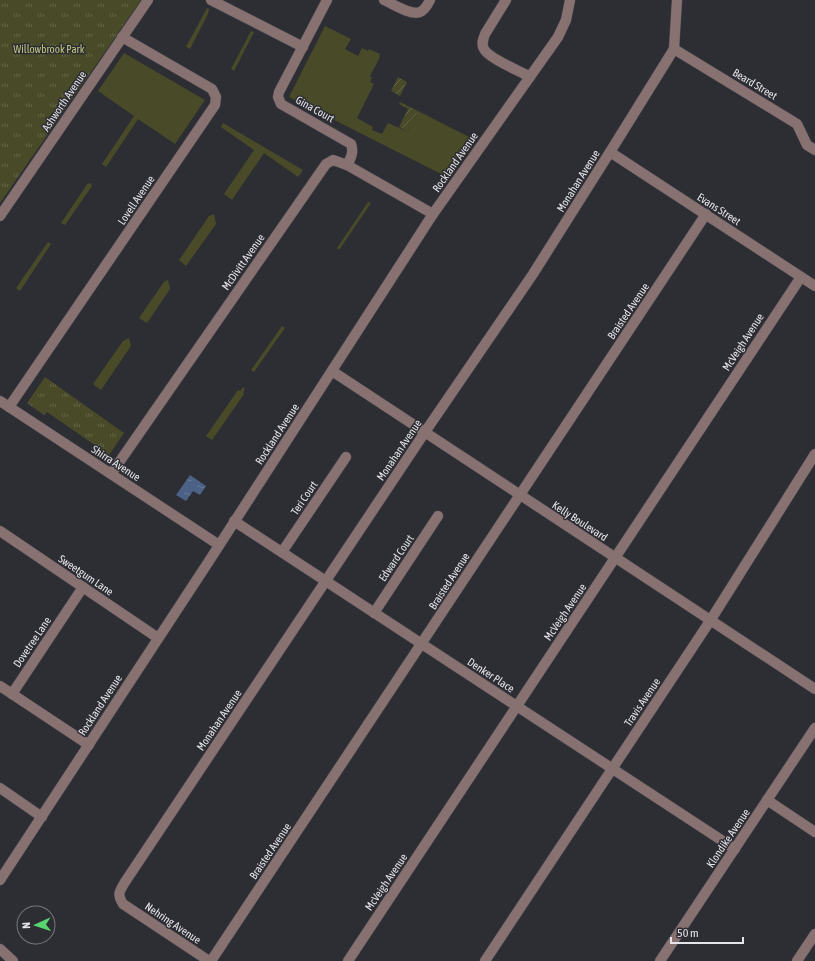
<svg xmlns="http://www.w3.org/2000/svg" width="815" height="961" font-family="'Asap Condensed',sans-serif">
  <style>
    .grass { fill: #494b28 }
    .park { fill: url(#park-tufts) }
    .garden { fill: url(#garden-furrows) }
    .water { fill: url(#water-ripples) }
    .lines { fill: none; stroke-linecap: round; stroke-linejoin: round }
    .minor-casing { stroke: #4a4a51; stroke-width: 11 }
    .minor { stroke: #887171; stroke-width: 10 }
    .labels { text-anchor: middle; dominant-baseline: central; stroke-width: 3; stroke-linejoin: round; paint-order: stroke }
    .park-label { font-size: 11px; fill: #c1c57d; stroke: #2d2d34 }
    .street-label { font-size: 11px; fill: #e5e5e9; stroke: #2d2d34 }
  </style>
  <defs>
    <pattern id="park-tufts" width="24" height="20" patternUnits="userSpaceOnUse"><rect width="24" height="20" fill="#494b28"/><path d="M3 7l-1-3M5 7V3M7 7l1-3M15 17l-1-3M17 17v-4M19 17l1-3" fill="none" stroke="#636547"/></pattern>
    <pattern id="garden-furrows" width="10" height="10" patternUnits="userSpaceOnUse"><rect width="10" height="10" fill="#494b28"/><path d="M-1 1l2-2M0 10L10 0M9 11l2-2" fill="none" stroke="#636547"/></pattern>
    <pattern id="water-ripples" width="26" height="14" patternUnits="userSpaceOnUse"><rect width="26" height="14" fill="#4b6286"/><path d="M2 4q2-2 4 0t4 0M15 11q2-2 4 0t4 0" fill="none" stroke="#657897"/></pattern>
  </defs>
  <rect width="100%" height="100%" fill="#2d2d34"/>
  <g class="grass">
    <path d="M207,8L209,9L208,14L190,49L186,47Z"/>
    <path d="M325,26L351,39L345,49L358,56L362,48L368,51L369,49L380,54L379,56L380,57L370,76L372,78L370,82L374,84L357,118L373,127L372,130L382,134L388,123L408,132C410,126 407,119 415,117L418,111L471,138L445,176L289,97Z"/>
    <path d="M251,31L254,32L234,71L231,69Z"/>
    <path d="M124,53L205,100L175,144L138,119L106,167L102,164L134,116L98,91Z"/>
    <path d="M223,123L303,170L298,177L264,153L232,200L224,194L254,150L221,127Z"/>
    <path d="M91,182V184L92,186L65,225L61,223L88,183L90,184Z"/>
    <path d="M368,202L371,203L339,250L337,248Z"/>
    <path d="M214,214L216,224L186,266L179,260L209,216Z"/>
    <path d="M48,242L51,244L20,291L16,288Z"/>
    <path d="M168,280L170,289L147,323L139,318L164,282Z"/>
    <path d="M282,326L285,328L254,372L251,370Z"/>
    <path d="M129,338L131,346L101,390L93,384L123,341Z"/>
    <path d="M243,387L245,389L243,392L244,394L212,440L206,436L238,390L240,391Z"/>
  </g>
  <g class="park">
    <path d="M0,0H141L0,203Z"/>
    <path d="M45,377L124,433L109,455L47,412L44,415L27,403Z"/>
  </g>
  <g class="garden">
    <path d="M398,77L407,82L400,96L391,91Z"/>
    <path d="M400,102L418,111L415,117C407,119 410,126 408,132L399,127L408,109L399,104Z"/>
  </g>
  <path class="water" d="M190,475L206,486L200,495L193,491L186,501L176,495Z"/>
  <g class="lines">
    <g class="minor-casing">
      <g id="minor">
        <path d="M211,0L303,47"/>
        <path d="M327,0L279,92L278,97L281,104L351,144C354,152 351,158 347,165"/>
        <path d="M384,0C393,4 411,16 420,12C425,10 428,4 430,0"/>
        <path d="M506,0L485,34C483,39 481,44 484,49C488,58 520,71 530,77"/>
        <path d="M674,49L797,124L807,145L815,150"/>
        <path d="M610,152L815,286"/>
        <path d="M0,216L148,0"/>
        <path d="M332,371L815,689"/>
        <path d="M0,401L219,545"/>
        <path d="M9,407L215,105L216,97L212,89L122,37"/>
        <path d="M111,474L326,164L333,160L347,165L433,214"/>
        <path d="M234,521L735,849"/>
        <path d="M0,531L158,638"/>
        <path d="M282,552L346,457"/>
        <path d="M374,613L438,516"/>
        <path d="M0,686L89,745"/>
        <path d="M12,694L83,587"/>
        <path d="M0,788L42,817"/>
        <path d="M767,800L815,832"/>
        <path d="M0,880L211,558L433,214L558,37L566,20L570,0"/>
        <path d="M0,949L13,961"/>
        <path d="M209,961L123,904C117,894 119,892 125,882L425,432L533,274L610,152L674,49L677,0"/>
        <path d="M211,961L706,214"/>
        <path d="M348,961L801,277"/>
        <path d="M485,961L710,621L815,454"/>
        <path d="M660,961L815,728"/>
        <path d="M797,961L815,934"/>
      </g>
    </g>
    <use href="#minor" class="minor"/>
  </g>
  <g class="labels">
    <g class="park-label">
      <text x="49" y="49">Willowbrook Park</text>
    </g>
    <g class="street-label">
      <text transform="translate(755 84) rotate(31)">Beard Street</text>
      <text transform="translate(64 101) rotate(-56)">Ashworth Avenue</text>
      <text transform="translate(315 109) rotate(29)">Gina Court</text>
      <text transform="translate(455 162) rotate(-55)">Rockland Avenue</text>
      <text transform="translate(578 181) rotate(-58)">Monahan Avenue</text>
      <text transform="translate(136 200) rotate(-56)">Lovell Avenue</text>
      <text transform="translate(719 209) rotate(33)">Evans Street</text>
      <text transform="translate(243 262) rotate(-55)">McDivitt Avenue</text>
      <text transform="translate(628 311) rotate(-56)">Braisted Avenue</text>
      <text transform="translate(743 342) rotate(-57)">McVeigh Avenue</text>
      <text transform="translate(277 434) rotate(-57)">Rockland Avenue</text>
      <text transform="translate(399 450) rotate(-56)">Monahan Avenue</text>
      <text transform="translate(116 463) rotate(33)">Shirra Avenue</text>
      <text transform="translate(304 498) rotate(-56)">Teri Court</text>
      <text transform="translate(580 521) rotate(33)">Kelly Boulevard</text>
      <text transform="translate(396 558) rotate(-56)">Edward Court</text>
      <text transform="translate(86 575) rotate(34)">Sweetgum Lane</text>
      <text transform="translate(449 581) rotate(-57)">Braisted Avenue</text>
      <text transform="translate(565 612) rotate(-56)">McVeigh Avenue</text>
      <text transform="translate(32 642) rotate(-56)">Dovetree Lane</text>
      <text transform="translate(491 675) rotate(33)">Denker Place</text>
      <text transform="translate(642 702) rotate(-56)">Travis Avenue</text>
      <text transform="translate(100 705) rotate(-57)">Rockland Avenue</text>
      <text transform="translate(219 720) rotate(-56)">Monahan Avenue</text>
      <text transform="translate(728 838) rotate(-56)">Klondike Avenue</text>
      <text transform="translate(270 851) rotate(-56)">Braisted Avenue</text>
      <text transform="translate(386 882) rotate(-56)">McVeigh Avenue</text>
      <text transform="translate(173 923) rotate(34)">Nehring Avenue</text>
    </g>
  </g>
  <g transform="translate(36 925) rotate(267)"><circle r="19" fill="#2d2d34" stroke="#77777c"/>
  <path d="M0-3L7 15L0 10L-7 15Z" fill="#59d56f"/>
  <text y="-6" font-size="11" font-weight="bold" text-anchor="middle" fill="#e5e5e9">N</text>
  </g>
  <path d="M671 937v6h72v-6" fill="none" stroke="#e5e5e9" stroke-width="2"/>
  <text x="677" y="937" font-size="12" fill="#e5e5e9" stroke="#2d2d34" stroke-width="3" paint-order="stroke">50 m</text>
</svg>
